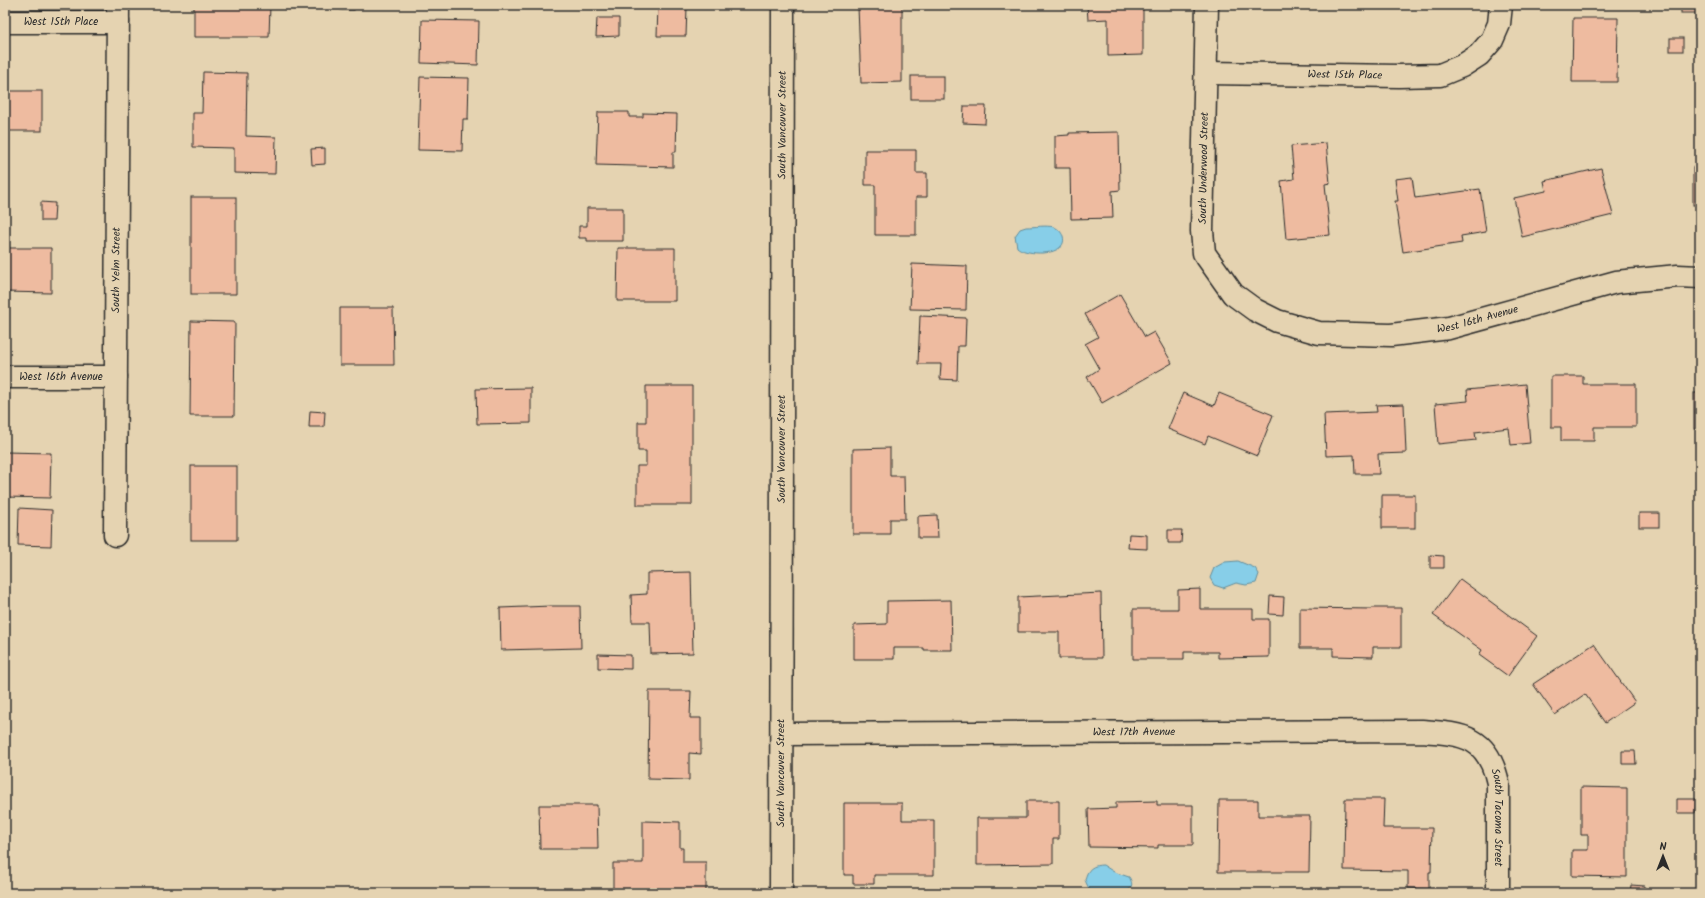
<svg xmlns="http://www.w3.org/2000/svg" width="1705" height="898" font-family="Kalam,sans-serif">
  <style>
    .water { fill: #87cee8; stroke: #628d9c }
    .building { fill: #eebba0; stroke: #2b2b2b }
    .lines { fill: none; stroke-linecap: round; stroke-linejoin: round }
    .street-casing { stroke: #2b2b2b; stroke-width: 25 }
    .secondary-casing { stroke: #2b2b2b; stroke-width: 25 }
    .street { stroke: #e5d3b1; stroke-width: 22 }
    .secondary { stroke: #e5d3b1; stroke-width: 22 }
    .labels { text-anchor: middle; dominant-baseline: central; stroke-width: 3; stroke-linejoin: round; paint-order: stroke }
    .street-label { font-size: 11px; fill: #2b2b2b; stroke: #e5d3b1 }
  </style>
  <rect width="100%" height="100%" fill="#e5d3b1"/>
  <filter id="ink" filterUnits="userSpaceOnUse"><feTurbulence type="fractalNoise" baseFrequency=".025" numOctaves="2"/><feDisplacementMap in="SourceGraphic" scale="8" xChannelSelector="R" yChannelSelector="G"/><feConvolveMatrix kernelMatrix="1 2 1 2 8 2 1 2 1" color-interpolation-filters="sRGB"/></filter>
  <g filter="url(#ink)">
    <g class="water">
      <path d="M1026,227C1035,227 1046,225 1054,227C1059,229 1061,232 1063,236C1069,257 1026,256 1017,247L1015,236L1020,229Z"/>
      <path d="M1238,561L1255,568L1259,574L1256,583L1246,585L1236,583L1223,588L1214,585L1210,578L1214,568L1225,562Z"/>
      <path d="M1103,865L1114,872L1129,877C1143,898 1098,896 1089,889L1085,880C1087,869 1093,865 1103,865Z"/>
    </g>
    <g class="building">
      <path d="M194,5H270L269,37H194Z"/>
      <rect x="341" y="5" width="13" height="5"/>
      <path d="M421,5H464V7L421,6Z"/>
      <path d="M658,5H708V7H687L686,36H657Z"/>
      <path d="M1087,5H1143V55L1108,56V19L1088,20Z"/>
      <rect x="1681" y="5" width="19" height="8"/>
      <path d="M902,6V82L861,83L858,7Z"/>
      <path d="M597,18H619V36L596,37Z"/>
      <path d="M1573,18H1618L1617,82H1572Z"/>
      <path d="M422,20L479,21L478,65L421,63Z"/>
      <rect x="1670" y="38" width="13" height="13"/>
      <path d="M203,72L247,73L246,136L276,137L275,174L234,173V148L193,147V113H202Z"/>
      <rect x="911" y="76" width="33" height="23"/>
      <path d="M420,77L469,78L468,119H463L462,151L418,150Z"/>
      <rect x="5" y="91" width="37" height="40"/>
      <path d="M964,106H986L985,124L963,123Z"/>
      <path d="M598,112H629V117H643V113L677,114L676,152H673V167L596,165Z"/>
      <path d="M1119,132L1120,190L1112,191L1113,218L1071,219L1070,168H1055V136L1069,135V133Z"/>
      <path d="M1326,143L1330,183L1325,184L1330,235L1286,239L1281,181L1294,179L1291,146Z"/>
      <path d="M325,148V164L312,165L311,149Z"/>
      <path d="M865,150H916V173H927V197H916V235H875V185H865Z"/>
      <rect x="1693" y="167" width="7" height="38"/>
      <path d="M1601,168L1613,215L1522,237L1514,198L1546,191L1544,181Z"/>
      <path d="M1412,177L1415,198L1480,189L1486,232L1461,236L1462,243L1403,252L1395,201H1398L1395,179Z"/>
      <rect x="191" y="197" width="45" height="97"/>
      <path d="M41,202L55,203L54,221H41Z"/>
      <path d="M587,208H623V241H587V238H579V226H587Z"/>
      <path d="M5,248H51V293L5,292Z"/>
      <path d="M618,248H675V301H617Z"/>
      <path d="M912,264L967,266L966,310L910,309Z"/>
      <path d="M1120,294L1145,337L1154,332L1172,363L1102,403L1087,377L1099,369L1085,344L1098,337L1085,314Z"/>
      <path d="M340,308H393L394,365H340Z"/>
      <path d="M920,316L966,318L965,346H958L957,380L940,379L941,364H918Z"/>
      <path d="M191,321L235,322L234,416H190Z"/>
      <path d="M1551,376H1583V384H1636V427H1594V441H1561V427H1551Z"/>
      <path d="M1525,384L1530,443L1511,445L1509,428L1475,432L1476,440L1438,444L1435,404L1468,401L1467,390Z"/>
      <path d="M646,386H692V505H637V466H646V451H638V422H646Z"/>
      <path d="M531,388V423L477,424L476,389Z"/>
      <path d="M1183,393L1214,406L1219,393L1273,415L1257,456L1208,436L1205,444L1168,429Z"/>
      <rect x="1694" y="393" width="6" height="36"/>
      <path d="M1404,404L1406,453L1378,454L1379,474H1355L1354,455L1326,456L1324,414L1377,412L1376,405Z"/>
      <path d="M310,411L325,412L324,427H309Z"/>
      <path d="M890,448V476H904L905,519H890V534H853V449Z"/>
      <path d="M5,452L51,453L50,498L5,497Z"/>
      <rect x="191" y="466" width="46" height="74"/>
      <rect x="1382" y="495" width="33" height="33"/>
      <path d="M19,508L52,510L51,546L18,545Z"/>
      <rect x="1639" y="513" width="20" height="14"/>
      <path d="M937,515L938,538H918V516Z"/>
      <path d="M1168,530H1182L1181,543H1168Z"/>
      <path d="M1129,534L1147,535V549L1128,548Z"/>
      <path d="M1430,555L1444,556V568H1430Z"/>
      <path d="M691,572L693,653L651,654L650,622H632L631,595L647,594V573Z"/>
      <path d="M1460,579L1537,636L1508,676L1479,655L1482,650L1433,615Z"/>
      <path d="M1200,589V609H1253V619H1269V657L1218,658V652H1184V659H1133V609H1178V590Z"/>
      <path d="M1101,593L1102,658H1059V632H1018V597Z"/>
      <path d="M1270,596L1284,597L1283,615L1269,614Z"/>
      <path d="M951,600L952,650H924V648H894V659H854V625L887,624V601Z"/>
      <path d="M551,606H580L581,648L501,650L500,608Z"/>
      <path d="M1300,608L1372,609V608H1401V647H1373V657L1333,656V648H1300Z"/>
      <path d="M1594,644L1635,702L1605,723L1585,694L1555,715L1533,684Z"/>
      <path d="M598,654L631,655V669L598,668Z"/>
      <path d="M649,691H691L690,718H701V754L689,753V780L648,779Z"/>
      <path d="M1622,751H1635L1636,764H1622Z"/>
      <path d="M1581,787L1627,788V877L1572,876V850H1588V835H1581Z"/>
      <path d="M1345,799H1384L1383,828H1432L1431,872H1429V889L1408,888V871L1344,870Z"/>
      <path d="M1677,799H1696L1695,813H1677Z"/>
      <path d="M1219,800H1258V816H1310L1309,872H1218Z"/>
      <path d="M1026,801H1059V839H1053V864L977,865V818H1026Z"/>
      <path d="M1157,801V805H1193V845H1158V848L1089,847L1088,809L1116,808V802Z"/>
      <path d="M844,803H902V820H934V875H874V884H853V875H844Z"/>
      <path d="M539,805H597L598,849H540Z"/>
      <path d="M643,821L680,822V848H683V862H706V893H613V863H643Z"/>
      <path d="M1631,885L1645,886V893H1630Z"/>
    </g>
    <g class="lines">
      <g class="street-casing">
        <g id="street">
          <path id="s1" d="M1207,5L1202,231L1204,253L1233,294L1255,310L1277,321L1319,333L1391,335L1449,328L1616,282L1678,276L1700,277"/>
          <path id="s2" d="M5,22H118"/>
          <path id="s3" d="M1206,73L1399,76L1440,75L1462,66L1479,55L1492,40L1499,24L1501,5"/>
          <path id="s4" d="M5,377H116"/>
          <path id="s5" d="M115,535L118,5"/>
          <path id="s6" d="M783,734L1422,731C1465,734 1488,737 1498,783V893"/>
        </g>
      </g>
      <g class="secondary-casing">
        <g id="secondary">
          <path id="s7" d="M781,893L783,5"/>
        </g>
      </g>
      <use href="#street" class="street"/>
      <use href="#secondary" class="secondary"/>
    </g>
  </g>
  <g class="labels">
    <g class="street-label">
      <text stroke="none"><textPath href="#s2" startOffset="56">West 15th Place</textPath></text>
      <text stroke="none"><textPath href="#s3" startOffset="139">West 15th Place</textPath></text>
      <text stroke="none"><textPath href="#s7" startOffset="768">South Vancouver Street</textPath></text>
      <text transform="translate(1204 168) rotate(-89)">South Underwood Street</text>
      <text stroke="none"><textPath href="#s5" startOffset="265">South Yelm Street</textPath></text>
      <text stroke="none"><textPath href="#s1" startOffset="554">West 16th Avenue</textPath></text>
      <text stroke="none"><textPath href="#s4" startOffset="56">West 16th Avenue</textPath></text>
      <text stroke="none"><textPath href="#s7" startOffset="444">South Vancouver Street</textPath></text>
      <text stroke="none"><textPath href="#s6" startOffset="351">West 17th Avenue</textPath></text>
      <text stroke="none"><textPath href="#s7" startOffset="120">South Vancouver Street</textPath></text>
      <text stroke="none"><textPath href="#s6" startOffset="776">South Tacoma Street</textPath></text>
    </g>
  </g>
  <rect width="1705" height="898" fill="none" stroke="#e5d3b1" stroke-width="20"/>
  <rect x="10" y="10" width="1685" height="878" fill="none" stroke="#2b2b2b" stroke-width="1.5" filter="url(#ink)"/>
  <g transform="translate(1663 856)" stroke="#e5d3b1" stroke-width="3" paint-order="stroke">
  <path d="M0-3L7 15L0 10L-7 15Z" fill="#2b2b2b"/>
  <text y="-6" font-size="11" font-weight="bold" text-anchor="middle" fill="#2b2b2b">N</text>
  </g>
</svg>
